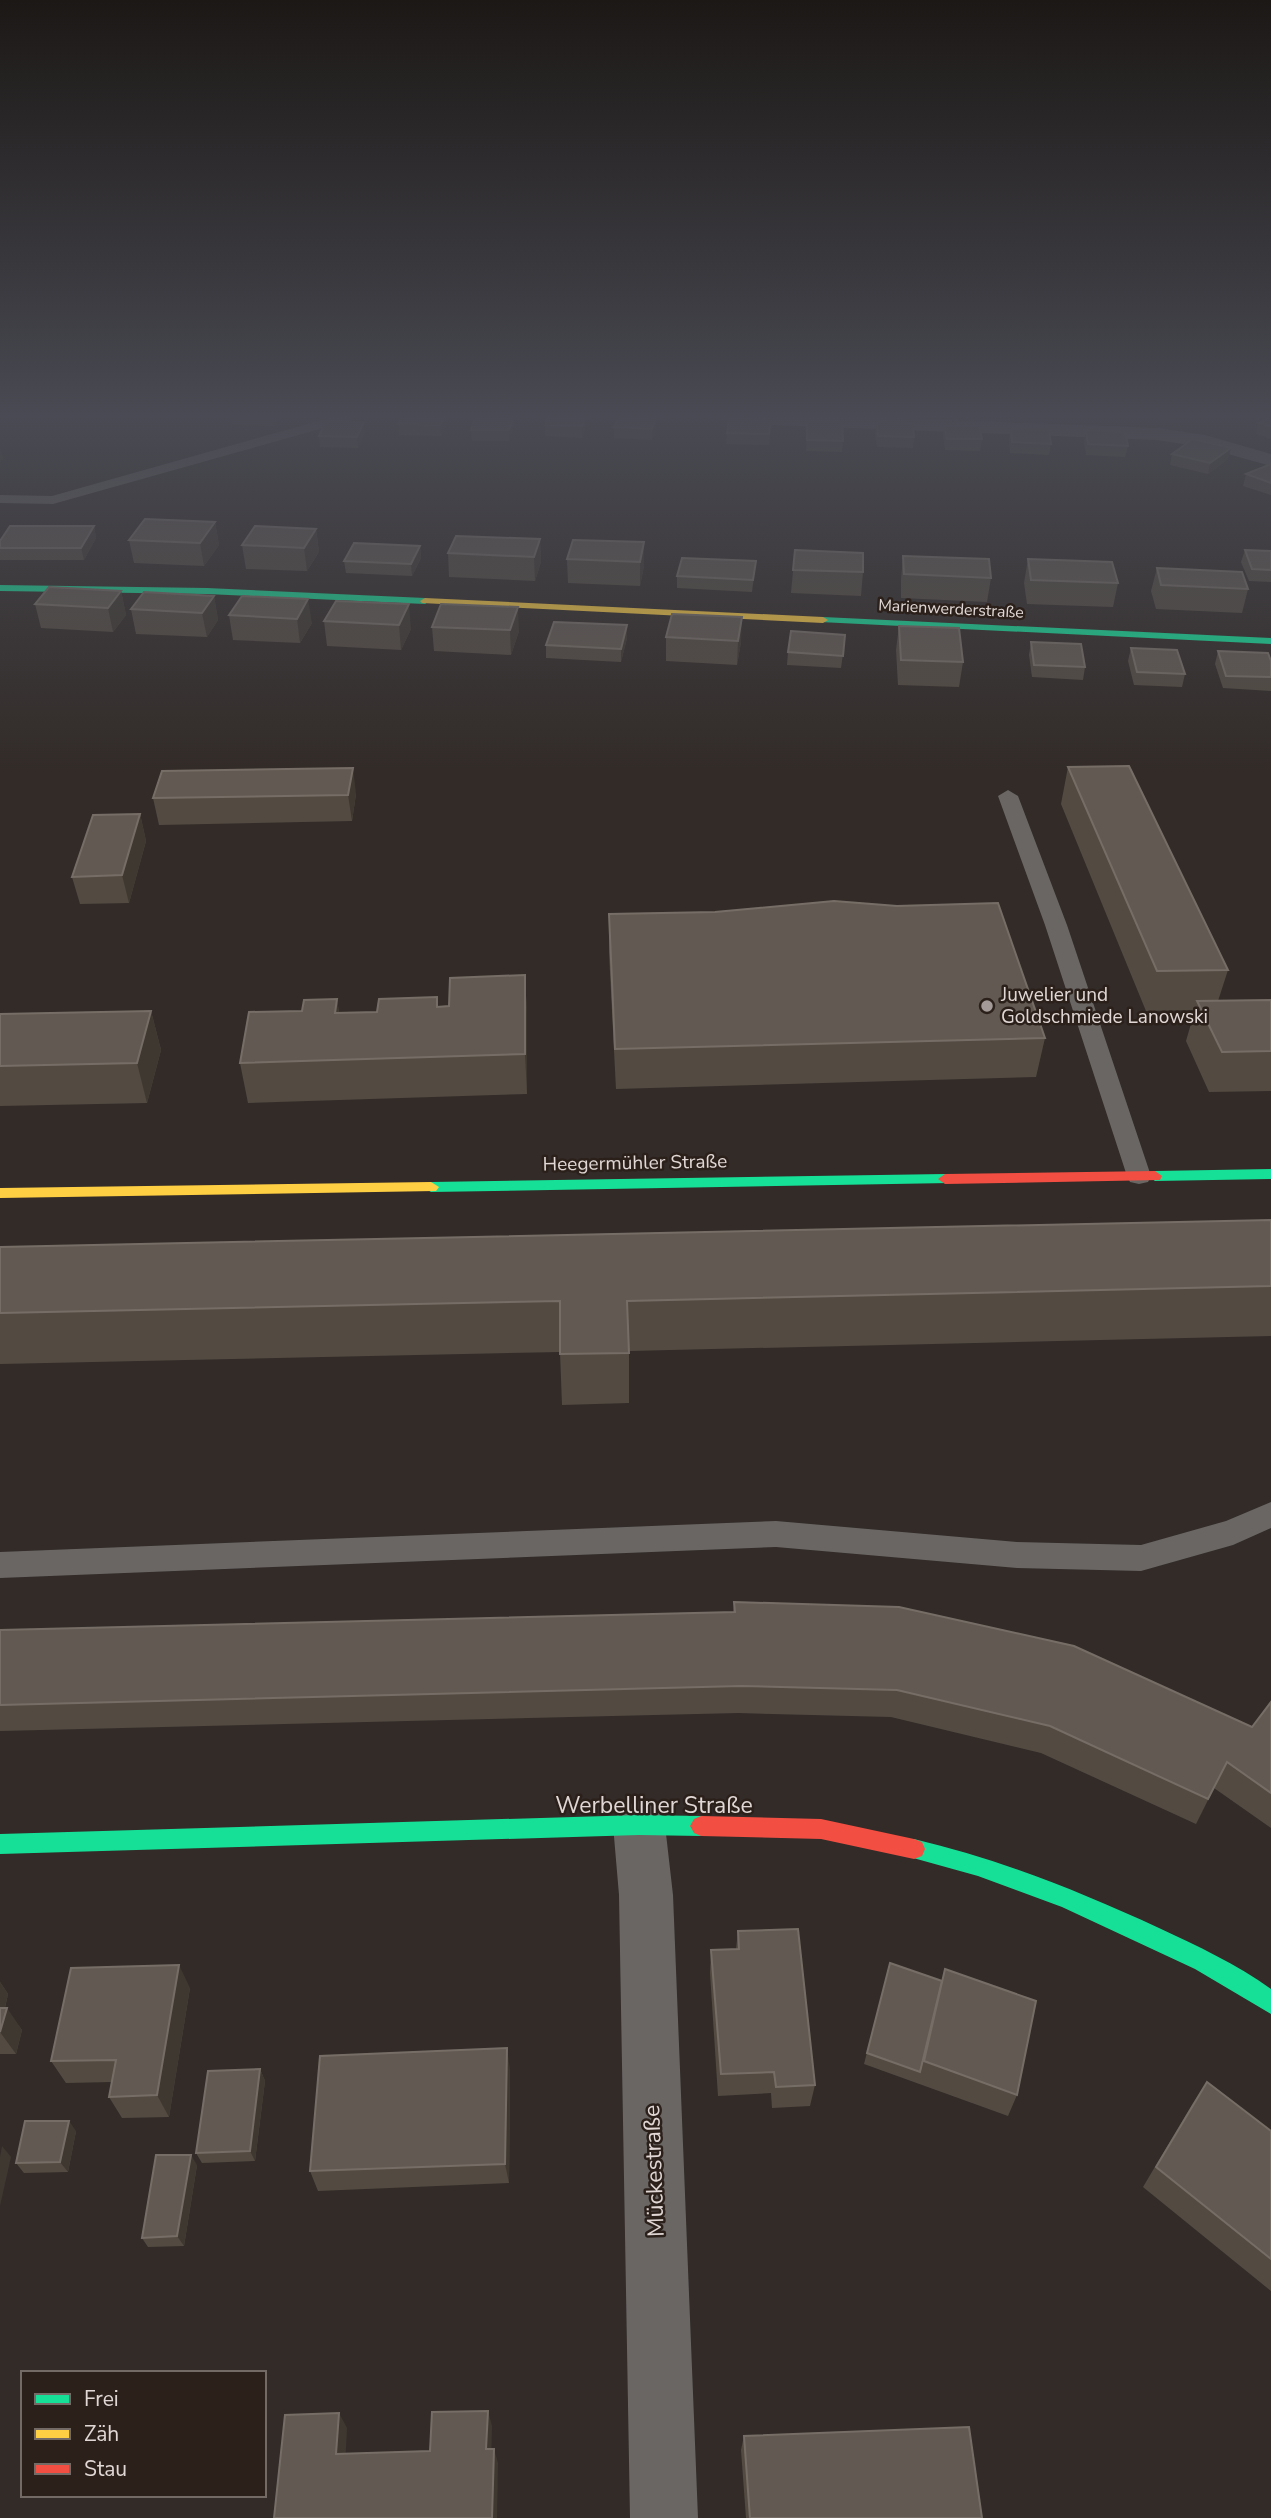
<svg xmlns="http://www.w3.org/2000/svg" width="1271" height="2518" font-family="'Nunito Sans',sans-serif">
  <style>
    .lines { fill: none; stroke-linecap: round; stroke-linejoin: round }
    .lane { fill: #696664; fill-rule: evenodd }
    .street { fill: #696664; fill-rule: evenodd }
    .fast { fill: #16e098; fill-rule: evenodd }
    .slow { fill: #ffcf43; fill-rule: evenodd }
    .jam { fill: #f24e42; fill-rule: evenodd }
    .wall { fill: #534b42 }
    .shaded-wall { fill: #3f3831 }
    .building { fill: #625a52; stroke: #766e66; stroke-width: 2 }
    .poi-dot { fill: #a49b98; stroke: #2c201b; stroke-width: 2.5 }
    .labels { text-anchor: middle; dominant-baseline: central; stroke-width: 5; stroke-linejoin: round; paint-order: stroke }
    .far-street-label { font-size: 16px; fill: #e1d8d5; stroke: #2c201b }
    .poi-label { font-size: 19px; fill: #e1d8d5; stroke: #2c201b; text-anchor: start }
    .street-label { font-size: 19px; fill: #e1d8d5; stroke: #2c201b }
    .near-street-label { font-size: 23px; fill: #e1d8d5; stroke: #2c201b }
  </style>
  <rect width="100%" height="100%" fill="#322b28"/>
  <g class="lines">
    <g class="lane">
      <path d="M329,418H350L348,421L53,504L0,503V495L52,496Z"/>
      <path d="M1008,790L1018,796L1067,925L1151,1176L1148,1182L1139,1184L1130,1182L1127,1176L1045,925L998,796Z"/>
      <path d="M1271,1502V1528L1233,1545L1141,1571L1017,1568L776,1547L0,1578V1552L776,1521L1017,1542L1141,1545L1226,1521Z"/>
    </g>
    <g class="street">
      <path d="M738,418H896L1157,428L1205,435L1271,454V466L1203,447L1157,440L748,424Z"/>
      <path d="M639,1801L657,1808L665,1825L673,1895L698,2518H630L619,1895L613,1825L621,1808Z"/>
    </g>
    <g class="fast">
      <path d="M0,585L207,588L425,598L430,601L425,604L207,594L0,591Z"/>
      <path d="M823,617L1271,638V644L820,622L818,620Z"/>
      <path d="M1271,1169V1179L1155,1181L1148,1176L1155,1171Z"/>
      <path d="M945,1174L952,1179L950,1183L431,1192L423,1187L431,1182Z"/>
      <path d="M639,1815L701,1816L708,1819L712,1826L708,1833L701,1836L639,1835L0,1854V1834Z"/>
      <path d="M914,1839C999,1859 1079,1891 1159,1928C1197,1946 1237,1964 1271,1989V2014L1195,1969L1062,1907L978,1876L906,1856L903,1849L906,1842Z"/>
    </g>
    <g class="slow">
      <path d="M425,598L823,617L828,620L823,623L422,603L420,601Z"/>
      <path d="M431,1182L439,1187L436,1191L0,1198V1188Z"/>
    </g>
    <g class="jam">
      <path d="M1155,1171L1162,1176L1160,1180L945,1184L938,1179L945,1174Z"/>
      <path d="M701,1816L821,1819L914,1839L922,1842L925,1849L922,1856L914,1859L821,1839L701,1836L694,1833L690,1826L694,1819Z"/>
    </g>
  </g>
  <g class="wall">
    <path d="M232,418H278L275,426L233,425Z"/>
    <path d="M402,418H449V419L441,436L399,435L398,424Z"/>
    <path d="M547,418H587V423L582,438L545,436V425Z"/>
    <path d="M618,418H656V427L652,440L614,438V427Z"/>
    <path d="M1145,418H1175V420Z"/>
    <path d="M1271,418V439L1256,434L1258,423Z"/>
    <path d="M771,420L769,445L726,444L727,433Z"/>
    <path d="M807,421L843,441L842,452L806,451Z"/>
    <path d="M515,422L509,441H472L471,430Z"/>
    <path d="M877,422L914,437L913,448L877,447L875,433Z"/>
    <path d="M944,425L982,439L980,451L945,450L943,436Z"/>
    <path d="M1011,429L1051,444L1049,455L1010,453L1009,440Z"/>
    <path d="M1086,430L1128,446L1125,457L1086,455L1084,442Z"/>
    <path d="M365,433L358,448L320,447L319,436Z"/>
    <path d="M1231,448L1228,459L1208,474L1170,465L1172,454Z"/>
    <path d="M1271,464V495L1243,486L1246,474Z"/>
    <path d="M215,522L219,545L204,566L134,563L129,540Z"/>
    <path d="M94,526L96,538L84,560H0V541Z"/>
    <path d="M316,529L319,552L307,571L246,569L242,545Z"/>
    <path d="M540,539L541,562L535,581L449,577L448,553Z"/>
    <path d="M644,542V566L640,586L568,583L567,559Z"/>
    <path d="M420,546L421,558L412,576L346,573L344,561Z"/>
    <path d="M795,550L863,572L861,596L791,593Z"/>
    <path d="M1245,550L1271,551V582L1249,581L1241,562Z"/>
    <path d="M903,556L991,578L987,602L901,598V580Z"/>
    <path d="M1028,559L1118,583L1113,607L1027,604L1024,583Z"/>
    <path d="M756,561L752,592L677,588V576Z"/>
    <path d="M1157,568L1248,589L1242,613L1156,609L1151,591Z"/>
    <path d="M121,591L126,615L113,632L41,628L35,604Z"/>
    <path d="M214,596L218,620L207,637L136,634L131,609Z"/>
    <path d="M242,596L312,623L300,643L233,640L229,615Z"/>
    <path d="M336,601L411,629L401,650L327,646L324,621Z"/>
    <path d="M441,604L519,631L511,655L434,651L432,627Z"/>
    <path d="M672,614L741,642L737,665L666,661V637Z"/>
    <path d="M627,625V638L621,662L546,658V645Z"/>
    <path d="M899,626L963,662L959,687L898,685L896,650Z"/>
    <path d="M1031,642L1085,667L1083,680L1032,677L1029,655Z"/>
    <path d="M844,647L841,668L787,665L788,652Z"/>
    <path d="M1131,648L1185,674L1182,687L1134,685L1128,661Z"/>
    <path d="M1218,651L1271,661V691L1223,688L1215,664Z"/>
    <path d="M1068,767L1228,970L1218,1001L1271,1000V1091L1209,1092L1186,1041L1195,1010L1146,1011L1061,804Z"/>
    <path d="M356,794L352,821L159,825L153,798Z"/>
    <path d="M140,814L146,841L129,903L80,904L72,877Z"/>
    <path d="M609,914L1045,1038L1036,1077L616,1089L609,953Z"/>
    <path d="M525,975L527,1015V1094L248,1103L240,1063L302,1011L337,999L339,1013L377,1012L449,1006Z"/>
    <path d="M151,1011L161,1050L147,1103L0,1106V1014Z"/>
    <path d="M1271,1220V1336L629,1351V1403L562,1405L560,1352L0,1364V1247Z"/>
    <path d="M734,1602L1252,1727L1271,1702V1828L1214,1788L1196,1824L1041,1753L891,1717L738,1713L0,1731V1630L733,1612Z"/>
    <path d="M738,1931L815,2085L810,2106L772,2108L771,2093L718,2096L710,1973L711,1950L736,1949Z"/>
    <path d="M890,1963L942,1981L945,1969L1017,2095L1008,2116L864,2064Z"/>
    <path d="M0,1982L8,1994L5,2008L22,2030L16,2054H0Z"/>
    <path d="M190,1988L169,2117L122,2118L109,2097L112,2082L66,2083L51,2061Z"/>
    <path d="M260,2069L265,2081L255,2161L202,2163L196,2153Z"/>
    <path d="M510,2070L509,2183L318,2191L310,2171Z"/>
    <path d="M1207,2082L1271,2131V2291L1143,2187L1193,2103Z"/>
    <path d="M76,2131L68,2172L24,2173L16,2163Z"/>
    <path d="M197,2165L184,2246L148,2247L142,2238Z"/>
    <path d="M744,2436L982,2518H746L741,2450Z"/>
  </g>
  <g class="shaded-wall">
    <path d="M274,418H278L275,426Z"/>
    <path d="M444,418L449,419L441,436L440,425Z"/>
    <path d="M513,418H515V422L509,441V430Z"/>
    <path d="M585,418H587V423L582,438V426Z"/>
    <path d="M656,418V427L652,440V429Z"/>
    <path d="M364,422L365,433L358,448L357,437Z"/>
    <path d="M0,447L3,458L0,463Z"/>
    <path d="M1231,448L1228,459L1208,474L1210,463Z"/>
    <path d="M215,522L219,545L204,566L200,543Z"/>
    <path d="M94,526L96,538L84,560L81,548Z"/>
    <path d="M316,529L319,552L307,571L304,548Z"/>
    <path d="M540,539L541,562L535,581L534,557Z"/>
    <path d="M644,542V566L640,586V562Z"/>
    <path d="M420,546L421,558L412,576L411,564Z"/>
    <path d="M121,591L126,615L113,632L108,608Z"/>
    <path d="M214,596L218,620L207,637L202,613Z"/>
    <path d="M308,599L312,623L300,643L297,619Z"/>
    <path d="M409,604L411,629L401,650L399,625Z"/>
    <path d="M518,607L519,631L511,655L510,630Z"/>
    <path d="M742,617L741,642L737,665L738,641Z"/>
    <path d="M627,625V638L621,662V649Z"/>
    <path d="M353,768L356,794L352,821L348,795Z"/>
    <path d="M140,814L146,841L129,903L122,875Z"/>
    <path d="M525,975L527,1015V1094L525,1054Z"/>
    <path d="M337,999L343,1039L335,1013Z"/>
    <path d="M151,1011L161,1050L147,1103L137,1063Z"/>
    <path d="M179,1965L190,1988L169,2117L157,2095Z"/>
    <path d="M0,1982L8,1994L0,2029Z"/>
    <path d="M7,2008L22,2030L16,2054L0,2032Z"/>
    <path d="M507,2048L510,2070L509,2183L505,2164Z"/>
    <path d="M260,2069L265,2081L255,2161L250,2151Z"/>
    <path d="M69,2121L76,2131L68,2172L60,2162Z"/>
    <path d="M2,2146L11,2157L0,2206V2157Z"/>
    <path d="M191,2155L197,2165L184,2246L177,2236Z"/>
    <path d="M488,2411L492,2426L491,2463L486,2449Z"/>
    <path d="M339,2413L347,2428L345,2468L336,2454Z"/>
    <path d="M494,2449L498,2463L497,2518H492Z"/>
  </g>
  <g class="building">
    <path d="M402,418H444L440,425L398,424Z"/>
    <path d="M475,418H513L509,430H471Z"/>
    <path d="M547,418H585L582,426L545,425Z"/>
    <path d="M618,418H656L652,429L614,427Z"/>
    <path d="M729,418L771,420L769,434L727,433Z"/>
    <path d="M1271,418V427L1258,423Z"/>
    <path d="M326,421L364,422L357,437L319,436Z"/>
    <path d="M807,421L842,422L843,441L807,440Z"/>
    <path d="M877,422L913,423L914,437L878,436Z"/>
    <path d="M944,425H979L982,439H947Z"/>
    <path d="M1011,429L1049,430L1051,444L1012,442Z"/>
    <path d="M1086,430L1125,432L1128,446L1088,444Z"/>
    <path d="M1193,439L1231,448L1210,463L1172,454Z"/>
    <path d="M1271,464V483L1246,474Z"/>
    <path d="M145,519L215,522L200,543L129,540Z"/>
    <path d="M10,526H94L81,548H0V541Z"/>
    <path d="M255,526L316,529L304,548L242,545Z"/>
    <path d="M456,536L540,539L534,557L448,553Z"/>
    <path d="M573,540L644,542L640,562L567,559Z"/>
    <path d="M354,543L420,546L411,564L344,561Z"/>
    <path d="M795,550L863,553V572L793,570Z"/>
    <path d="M1245,550L1271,551V570L1252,569Z"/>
    <path d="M903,556L989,559L991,578L904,574Z"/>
    <path d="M682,558L756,561L753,580L677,576Z"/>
    <path d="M1028,559L1112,562L1118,583L1031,580Z"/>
    <path d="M1157,568L1242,572L1248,589L1161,585Z"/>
    <path d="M49,587L121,591L108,608L35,604Z"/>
    <path d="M144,592L214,596L202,613L131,609Z"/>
    <path d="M242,596L308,599L297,619L229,615Z"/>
    <path d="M336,601L409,604L399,625L324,621Z"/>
    <path d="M441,604L518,607L510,630L432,627Z"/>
    <path d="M672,614L742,617L738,641L666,637Z"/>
    <path d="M554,622L627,625L621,649L546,645Z"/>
    <path d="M899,626L959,628L963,662L901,660Z"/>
    <path d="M791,631L845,635L843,656L788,652Z"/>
    <path d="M1031,642L1081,644L1085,667L1034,665Z"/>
    <path d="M1131,648L1177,650L1185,674L1137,672Z"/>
    <path d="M1218,651L1268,653L1271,661V677L1226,676Z"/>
    <path d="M1129,766L1228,970L1157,971L1068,767Z"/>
    <path d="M353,768L348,795L153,798L162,771Z"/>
    <path d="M140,814L122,875L72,877L93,815Z"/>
    <path d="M834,901L897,906L998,903L1045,1038L615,1049L609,914L715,912Z"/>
    <path d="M525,975V1054L240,1063L249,1012L302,1011L304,1000L337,999L335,1013L377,1012L379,999L437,997V1007L449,1006L450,978Z"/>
    <path d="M1271,1000V1051L1222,1052L1197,1001Z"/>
    <path d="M151,1011L137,1063L0,1066V1014Z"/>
    <path d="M1271,1220V1286L627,1301L629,1353L560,1354V1301L0,1313V1247Z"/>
    <path d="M734,1602L899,1607L1074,1646L1252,1727L1271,1702V1793L1227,1762L1208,1799L1050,1726L897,1690L741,1686L0,1705V1630L735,1612Z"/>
    <path d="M798,1929L815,2085L776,2087L774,2072L721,2074L711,1950L739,1949L738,1931Z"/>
    <path d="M890,1963L942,1981L920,2072L867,2053Z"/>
    <path d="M179,1965L157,2095L109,2097L116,2060L51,2061L71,1968Z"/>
    <path d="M945,1969L1036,2001L1017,2095L924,2061Z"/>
    <path d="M0,2008H7L0,2032Z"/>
    <path d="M507,2048L505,2164L310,2171L320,2056Z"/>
    <path d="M260,2069L250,2151L196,2153L208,2071Z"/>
    <path d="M1207,2082L1271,2131V2259L1156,2167Z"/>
    <path d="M25,2121H69L60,2162L16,2163Z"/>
    <path d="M156,2155H191L177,2236L142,2238Z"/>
    <path d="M488,2411L486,2449H494L492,2518H274L285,2415L339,2413L336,2454L430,2451L432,2412Z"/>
    <path d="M969,2427L982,2518H750L744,2436Z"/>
  </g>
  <linearGradient id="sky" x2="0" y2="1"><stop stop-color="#1c1816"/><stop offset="0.54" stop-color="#494a53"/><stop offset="1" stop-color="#494a53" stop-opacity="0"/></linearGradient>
  <rect width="1271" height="771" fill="url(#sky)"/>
  <circle class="poi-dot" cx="987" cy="1006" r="7"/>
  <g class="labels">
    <g class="far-street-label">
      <text transform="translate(951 609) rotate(3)">Marienwerderstraße</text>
    </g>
    <g class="poi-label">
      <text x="1001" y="995">Juwelier und<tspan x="1001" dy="22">Goldschmiede Lanowski</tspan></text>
    </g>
    <g class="street-label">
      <text transform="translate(635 1163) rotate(-1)">Heegermühler Straße</text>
    </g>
    <g class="near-street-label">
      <text x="654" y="1805">Werbelliner Straße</text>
      <text transform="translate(654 2171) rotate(-92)">Mückestraße</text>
    </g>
  </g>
  <rect x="21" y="2371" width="245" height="126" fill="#2c201b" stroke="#746a65" stroke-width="2"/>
  <rect x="35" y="2394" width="35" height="10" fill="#16e098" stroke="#746a65" stroke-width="2"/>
  <text x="84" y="2406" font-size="21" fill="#e1d8d5">Frei</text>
  <rect x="35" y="2429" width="35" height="10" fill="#ffcf43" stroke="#746a65" stroke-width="2"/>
  <text x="84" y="2441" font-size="21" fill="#e1d8d5">Zäh</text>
  <rect x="35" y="2464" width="35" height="10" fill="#f24e42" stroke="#746a65" stroke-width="2"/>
  <text x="84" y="2476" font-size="21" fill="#e1d8d5">Stau</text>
</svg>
